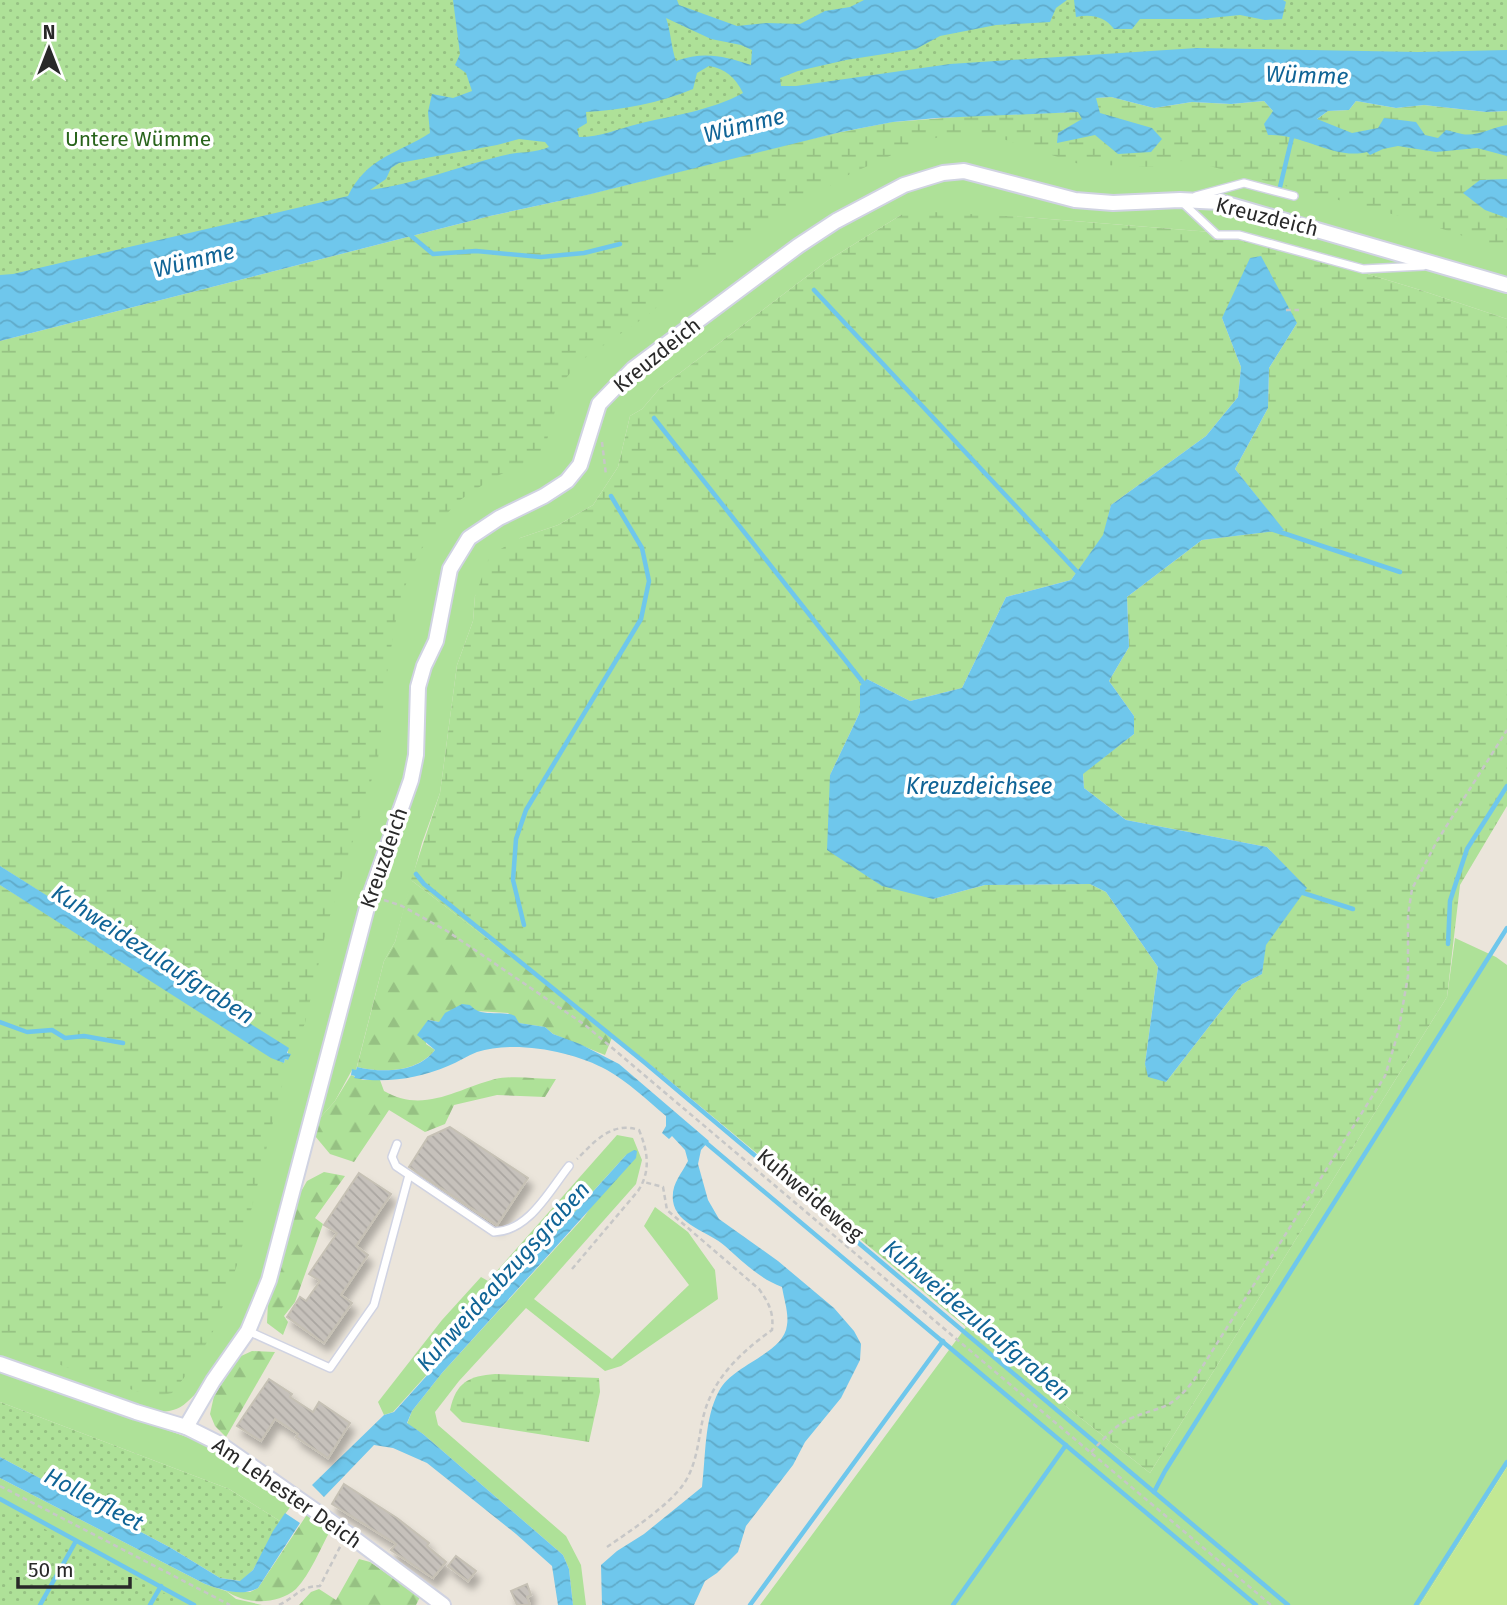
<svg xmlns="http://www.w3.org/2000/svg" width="1507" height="1605" font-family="'Fira Sans',sans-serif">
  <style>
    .grass { fill: #aee198 }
    .forest { fill: url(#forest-firs) }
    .wetland { fill: url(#wetland-marsh); fill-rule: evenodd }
    .park { fill: url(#park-dots) }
    .pitch { fill: #c2e894 }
    .water { fill: url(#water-waves); fill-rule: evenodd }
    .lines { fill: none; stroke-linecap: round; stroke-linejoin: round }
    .stream { stroke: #6fc7ec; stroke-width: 4.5 }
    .building { fill: url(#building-back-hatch); stroke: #c6c1b5; stroke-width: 2; filter: url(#shadow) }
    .service-casing { stroke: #d0d3e2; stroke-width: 10 }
    .minor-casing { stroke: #d0d3e2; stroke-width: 18 }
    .path { stroke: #c7c7c7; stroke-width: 2.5; stroke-dasharray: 5 3.5; stroke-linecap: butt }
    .service { stroke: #fff; stroke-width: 7 }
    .minor { stroke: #fff; stroke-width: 14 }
    .labels { text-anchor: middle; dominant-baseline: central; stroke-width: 7; stroke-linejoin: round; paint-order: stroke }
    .park-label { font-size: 21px; fill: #28641b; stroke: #fff }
    .street-label { font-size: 21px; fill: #292929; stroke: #fff }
    .water-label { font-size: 23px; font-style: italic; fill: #106496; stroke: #fff }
  </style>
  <defs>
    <pattern id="forest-firs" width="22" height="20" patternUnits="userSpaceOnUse" patternTransform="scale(1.75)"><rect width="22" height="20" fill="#aee198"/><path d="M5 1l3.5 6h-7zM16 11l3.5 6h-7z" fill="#96c183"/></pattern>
    <pattern id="wetland-marsh" width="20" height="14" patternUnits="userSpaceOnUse" patternTransform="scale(1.75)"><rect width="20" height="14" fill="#aee198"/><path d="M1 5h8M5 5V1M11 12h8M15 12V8" fill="none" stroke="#96c183"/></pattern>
    <pattern id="park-dots" width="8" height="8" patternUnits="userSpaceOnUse" patternTransform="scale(1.75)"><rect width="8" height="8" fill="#aee198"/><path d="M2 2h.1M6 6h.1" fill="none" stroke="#96c183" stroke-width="1.8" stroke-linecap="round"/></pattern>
    <pattern id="water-waves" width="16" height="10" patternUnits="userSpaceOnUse" patternTransform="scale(1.75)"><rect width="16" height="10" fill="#6fc7ec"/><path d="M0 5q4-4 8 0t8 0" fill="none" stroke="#60abca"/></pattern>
    <pattern id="building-back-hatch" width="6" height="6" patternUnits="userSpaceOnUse" patternTransform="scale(1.75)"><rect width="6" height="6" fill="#c6c1bb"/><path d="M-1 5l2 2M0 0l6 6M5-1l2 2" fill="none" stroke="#aaa6a1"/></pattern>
    <filter id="shadow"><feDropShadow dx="4.5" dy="8" stdDeviation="3.5" flood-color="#0004"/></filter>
  </defs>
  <rect width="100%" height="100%" fill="#ebe5db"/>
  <g class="grass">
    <path d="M893,122L1507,156V319L1417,289L1236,234L1024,217L901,215L827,261L660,388L642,409L630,416L618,467L593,505L558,525L520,538L475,596L473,621L457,665L440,793L422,843L395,942L384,961L356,1070H352L335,1101L319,1119L332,1063L252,1306C239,1331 209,1384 187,1402C179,1410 168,1412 157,1412L0,1357V885L284,1063L285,1059L288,1060V1048L0,866L187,294L841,132Z"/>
    <path d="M1455,938L1496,957L1507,965V1467L1420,1605H760L966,1327L1150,1473L1447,997Z"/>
    <path d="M617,1135L633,1138L642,1160L636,1184L534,1299L612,1359L689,1285L644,1226L655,1207L688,1232L715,1270L718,1299L621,1366L605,1371L526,1308L459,1381L435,1412L438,1425L566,1536L581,1565L586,1605H573L569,1569L563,1555L423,1434L407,1424L412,1411L442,1373L584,1217L627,1154L393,1412L384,1415L378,1402L442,1320L481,1277L488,1281Z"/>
    <path d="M0,1371L198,1441L236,1460L294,1502L280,1521L229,1489L0,1402Z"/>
    <path d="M0,1478L205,1584L226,1591L236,1599L262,1605H0Z"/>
  </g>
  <g class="forest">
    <path d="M411,880L613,1035L605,1055L553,1034L545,1027L518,1023L508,1013L476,1011L439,1022L429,1020L426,1044L435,1050C416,1073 383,1073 357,1067L384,961L395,942Z"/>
    <path d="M351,1075L363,1080H380L384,1091C423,1114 457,1089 495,1079C513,1075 537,1079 556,1079L545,1097L497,1095L454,1105L445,1124L425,1132L389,1110L354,1162L330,1154L315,1136L319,1119L335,1101Z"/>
    <path d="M324,1172L345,1176L315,1218L323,1224L295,1302L284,1316L288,1322L283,1335L267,1323L268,1302L299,1195L307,1181Z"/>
    <path d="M252,1351L275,1352L226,1437L215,1426L210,1414L214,1396L239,1357Z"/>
    <path d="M308,1513L330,1531C320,1549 311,1573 296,1589C277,1605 247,1605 226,1591L250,1592L258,1588Z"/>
    <path d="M359,1559L370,1562L420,1597L416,1605H299L311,1592L319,1589L336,1600Z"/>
  </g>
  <g class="wetland">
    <path d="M1111,97L1154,108L1192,102L1231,104L1264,101L1273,111L1317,119L1328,111L1349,110L1356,101L1396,108L1424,105L1486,112L1507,111V251L1422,222L1202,164L1181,161L1153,167L1079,164L997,137L975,135H945L914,145L850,174L773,219L675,291L648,315L579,362L563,382L547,440L537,457L493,478L460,500L434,527L413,565L399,603L388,666L378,759L329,919L305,1023L294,1050L279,1044L0,866V341L490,216L587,195L796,142L893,122L969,116L1078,112L1095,98Z"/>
    <path d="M914,211L1024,217L1236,234L1417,289L1507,319V806L1460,885L1447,997L1150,1473L966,1327L641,1057L411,880L440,793L457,665L473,621L475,596L490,555L520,538L558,525L593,505L618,467L630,416L642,409L660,388L827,261L901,215ZM1222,318L1297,323L1269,368L1268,408L1235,469L1283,530L1202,540L1127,597L1129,647L1109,681L1134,716V734L1083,773L1084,788L1126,820L1267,847L1306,888L1265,945L1262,974L1242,984L1166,1082L1145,1064L1158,967L1106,892L1090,884L985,885L933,899L830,775L860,712L867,679L910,701L962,688L1006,597L1071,580L1104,535L1111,505L1206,436L1238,397L1241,367Z"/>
    <path d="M0,885L287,1066L239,1259L216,1326L194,1365L172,1393L153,1397L0,1344Z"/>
    <path d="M495,1374L599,1378L600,1392L589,1442L462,1422L450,1410C456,1382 469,1376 495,1374Z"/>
  </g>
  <g class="park">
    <path d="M0,0H1507V80L848,107L0,319Z"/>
    <path d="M0,1402L229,1489L280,1521L253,1570L241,1581L220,1578L171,1548L0,1457Z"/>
    <path d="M0,1505L186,1605H0Z"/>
  </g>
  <path class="pitch" d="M1507,1467V1605H1420Z"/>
  <g class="water">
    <path d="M453,0H677L679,5L737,26L766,23L800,24L825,11L850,7L864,0H1067L1056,8L1050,22L996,25L940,36L916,49L846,60L798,71L780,78L781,86H796L950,64L1197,48L1418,52L1507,50V111L1486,112L1424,105L1396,108L1356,101L1349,110L1328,111L1317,119L1352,133L1378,128L1384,118L1416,122L1425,135L1438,138L1446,130C1452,131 1456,133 1462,134C1477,137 1493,127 1507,125V156L1477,148L1436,152L1398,146L1383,149L1370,155L1367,152C1334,160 1302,133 1268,135L1264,124L1273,111L1264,101L1231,104L1192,102L1154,108L1111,97L1096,98L1100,113L1152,128L1162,139L1151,152L1118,154L1095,135L1057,143L1058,133L1082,119L1078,112L937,118L893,122L841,132L587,195L490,216L0,341V275L13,274L348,196C367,157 397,154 430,133L428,112L432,94L453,98L472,91L466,73L455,65L460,54ZM666,18L711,39L741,45L752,50L751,65C724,56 704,51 676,61C671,47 671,32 666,18ZM709,66C726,69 735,77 743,93C710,111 674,115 638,124C617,129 601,137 579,137L577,129L587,123L586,112C623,110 659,103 693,89L697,73ZM519,139L545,142L549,147C533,154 517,151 501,156C458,167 414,184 370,190L386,179L391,168L399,163L497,145Z"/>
    <path d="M1074,0H1283L1286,2L1282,19L1265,20L1240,15L1200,19H1140L1132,29H1114C1104,16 1091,14 1076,17Z"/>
    <path d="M1507,179V218L1485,210L1463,193L1480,180Z"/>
    <path d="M1261,256L1297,323L1269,368L1268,408L1235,469L1284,530L1202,540L1127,597L1129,647L1109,681L1134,716V734L1083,774L1084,788L1126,820L1267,847L1307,888L1266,945L1262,974L1242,984L1166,1082L1148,1077L1145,1064L1158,967L1106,892L1090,884L985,885L933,899L882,886L827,850L830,775L860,712V686L867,679L910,701L962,688L1006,597L1071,580L1103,535L1111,505L1206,436L1238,397L1241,367L1222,318L1250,258Z"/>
    <path d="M0,866L289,1048L287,1053L291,1054L288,1060L285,1059L284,1063L271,1058L0,885Z"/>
    <path d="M462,1004L470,1005C482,1019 500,1009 515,1016L519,1023L545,1027L553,1034L580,1044L619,1064L709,1141L701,1150L698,1164L708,1200L719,1219L778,1261L834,1308L854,1331L861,1344L860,1360L841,1398L805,1442L793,1465L746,1526L738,1552L717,1573L705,1581L694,1605H602L601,1565L617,1551L644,1534L702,1487C706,1456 704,1419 719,1391C733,1364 784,1354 787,1325C789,1314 784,1299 782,1287C759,1278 744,1263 725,1246C710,1232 676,1225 673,1201C671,1184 681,1175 688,1161L685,1150L672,1136L669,1139L662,1133L666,1126V1116C647,1100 628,1082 607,1070C573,1051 514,1040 477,1052C467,1056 458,1062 448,1066C419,1078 386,1084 354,1078L355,1076L351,1075L352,1069L356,1070L357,1067C383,1073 417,1073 435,1050L417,1035L428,1020L439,1022L445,1013Z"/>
    <path d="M634,1150L637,1151L636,1158L442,1373L412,1411L407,1423L423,1434L563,1555L569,1569L573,1605H558L552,1566L516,1534L427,1463L393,1448L374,1445L324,1497L312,1485L384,1415L394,1412L627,1154Z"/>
    <path d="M0,1457L171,1548L220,1578L240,1581L253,1570L273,1531L285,1513L300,1523L258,1588C241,1597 222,1590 205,1584L0,1478Z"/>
  </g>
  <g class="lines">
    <g class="stream">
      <path d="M1280,187L1293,133"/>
      <path d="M409,234L433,254L476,251L541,257L584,253L620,244"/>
      <path d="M814,290L1081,576"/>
      <path d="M654,418L865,685"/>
      <path d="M1271,529L1400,572"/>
      <path d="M416,874L424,884L644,1062L1288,1605"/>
      <path d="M1297,891L1353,909"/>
      <path d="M524,925L513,880L516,839L526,810L641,619L649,581L642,548L611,496"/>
      <path d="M1448,944L1450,901L1467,849L1507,786"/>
      <path d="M0,1022L27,1032L52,1030L65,1038L84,1036L123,1043"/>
      <path d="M705,1142L1256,1605"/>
      <path d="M1154,1492L1165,1471L1507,928"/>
      <path d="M0,1499L194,1605"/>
      <path d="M40,1605L76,1541"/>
      <path d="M150,1605L161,1586"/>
      <path d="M750,1605L943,1341"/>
      <path d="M953,1605L1066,1445"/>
      <path d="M1416,1605L1507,1462"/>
    </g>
  </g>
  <g class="building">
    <path d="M450,1127L528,1178L497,1225L409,1167L428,1137Z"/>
    <path d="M359,1173L391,1194L356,1246L368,1255L341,1295L352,1303L324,1343L287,1317L300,1297L306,1301L320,1281L309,1274L337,1233L324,1225Z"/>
    <path d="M269,1379L292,1394L290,1397L313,1412L319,1402L350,1423L328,1458L296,1437L298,1434L275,1419L261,1441L237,1426Z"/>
    <path d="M344,1484L397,1518L429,1543L427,1546L446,1562L433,1578L391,1550L396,1544L332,1504Z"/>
    <path d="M456,1556L476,1571L468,1581L448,1566Z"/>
    <path d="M527,1584L531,1595L527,1597L530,1605H517L511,1591Z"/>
  </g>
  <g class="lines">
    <g class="service-casing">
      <g id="service">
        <path d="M1196,196L1244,183L1294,196"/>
        <path d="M1183,203L1217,235H1239L1363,269L1423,266"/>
        <path d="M397,1144L392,1157L396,1166L494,1232C529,1231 549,1191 569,1166"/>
        <path d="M248,1331L330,1368L374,1305L409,1175"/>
      </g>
    </g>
    <g class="minor-casing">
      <g id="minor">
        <path d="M0,1364L136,1412L186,1427L220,1444L347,1533L443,1605"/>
        <path d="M186,1427L213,1381L248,1331L269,1280L370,896L411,780L416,755L418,687L424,666L436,641L450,569L469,538L499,518L544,496L567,481L580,465L599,404L633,369L798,246L836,221L904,185L943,173L964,171L1075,200L1113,203L1180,200L1220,202L1507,285"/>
      </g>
    </g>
    <g class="path">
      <path d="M1286,310H1299"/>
      <path d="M602,442L606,475"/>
      <path d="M384,900L402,906L447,931L585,1025L1271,1605"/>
      <path d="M572,1269L638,1191C651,1171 648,1152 639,1130C612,1121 595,1141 577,1159"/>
      <path d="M1091,1452C1102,1441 1115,1425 1129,1419C1162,1405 1169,1412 1194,1380L1385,1076L1398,1033L1408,976V915L1412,889L1437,841L1507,730"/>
      <path d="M0,1486L230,1605"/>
      <path d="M607,1547C630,1531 667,1507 683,1485C697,1465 698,1441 703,1418C712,1379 740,1353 772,1330C774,1313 769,1303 759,1289L667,1210L663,1187L644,1182"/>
      <path d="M279,1605C296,1597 300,1586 320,1586L341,1545"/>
    </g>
    <use href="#service" class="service"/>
    <use href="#minor" class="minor"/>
  </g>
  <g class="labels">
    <g class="park-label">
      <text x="138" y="139">Untere Wümme</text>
    </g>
    <g class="street-label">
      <text transform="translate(1267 217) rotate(14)">Kreuzdeich</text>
      <text transform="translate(657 355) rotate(-39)">Kreuzdeich</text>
      <text transform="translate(384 858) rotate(-71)">Kreuzdeich</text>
      <text transform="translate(810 1195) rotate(40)">Kuhweideweg</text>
      <text transform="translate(287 1493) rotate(35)">Am Lehester Deich</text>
    </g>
    <g class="water-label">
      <text transform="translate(1307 75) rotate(2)">Wümme</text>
      <text transform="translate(744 125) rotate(-14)">Wümme</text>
      <text transform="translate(194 260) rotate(-14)">Wümme</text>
      <text x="979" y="786">Kreuzdeichsee</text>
      <text transform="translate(153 954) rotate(33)">Kuhweidezulaufgraben</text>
      <text transform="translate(503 1276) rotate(-48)">Kuhweideabzugsgraben</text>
      <text transform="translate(977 1320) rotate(40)">Kuhweidezulaufgraben</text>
      <text transform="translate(94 1499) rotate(28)">Hollerfleet</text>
    </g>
  </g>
  <g transform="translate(49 49)" stroke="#ffffff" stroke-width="5" paint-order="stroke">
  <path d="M0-5L12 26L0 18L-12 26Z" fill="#292929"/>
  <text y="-10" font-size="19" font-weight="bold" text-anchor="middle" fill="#292929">N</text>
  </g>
  <path d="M18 1577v10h112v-10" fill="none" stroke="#292929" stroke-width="3.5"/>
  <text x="28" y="1577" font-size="21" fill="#292929" stroke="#ffffff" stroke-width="5" paint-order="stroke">50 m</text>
</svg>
